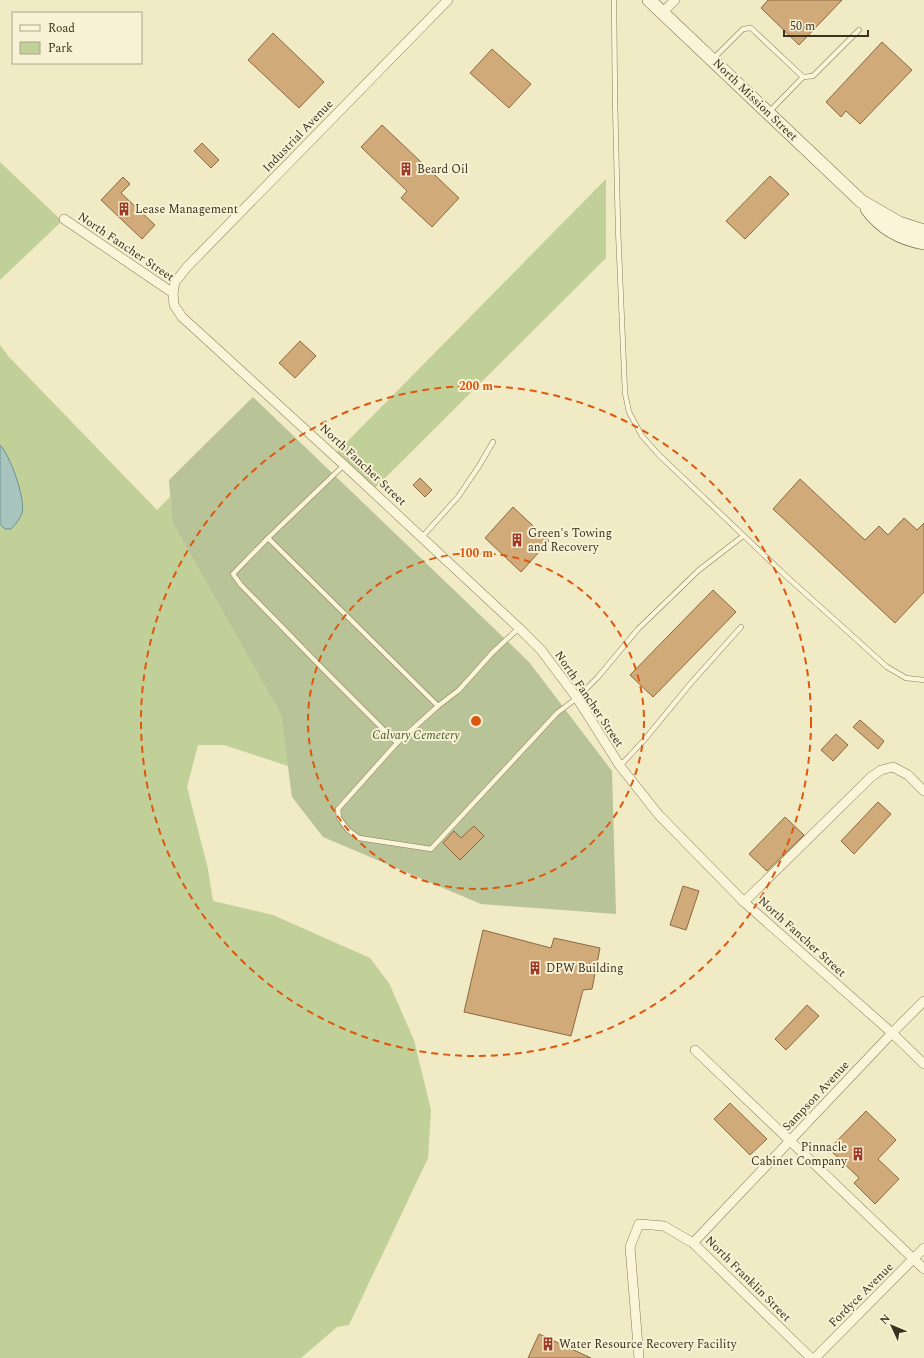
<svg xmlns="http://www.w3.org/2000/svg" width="924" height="1358" font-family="Spectral,serif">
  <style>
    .green { fill: #c1cf98 }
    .cemetery { fill: #b8c497 }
    .water { fill: #a7c4bf; stroke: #6d938f }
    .building { fill: #d0aa79; stroke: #8d693f }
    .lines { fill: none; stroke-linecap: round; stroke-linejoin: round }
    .lane-casing { stroke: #8c7c5a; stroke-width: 5.5 }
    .street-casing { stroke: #8c7c5a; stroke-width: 10 }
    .secondary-casing { stroke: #6e5d3d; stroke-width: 14 }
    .lane { stroke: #faf5d9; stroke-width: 4.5 }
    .street { stroke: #faf5d9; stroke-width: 9 }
    .secondary { stroke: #faf5d9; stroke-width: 13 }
    .ring { fill: none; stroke: #df570d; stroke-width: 2; stroke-dasharray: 7 5 }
    .labels { text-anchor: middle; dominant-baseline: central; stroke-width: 4; stroke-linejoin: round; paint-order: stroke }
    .street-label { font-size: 12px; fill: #3c311e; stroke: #f7f2d5 }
    .poi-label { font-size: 12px; fill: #3c311e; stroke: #f7f2d5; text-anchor: start }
    .park-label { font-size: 12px; font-style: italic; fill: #445924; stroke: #f7f2d5 }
    .centre { fill: #df570d; stroke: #f7f2d5; stroke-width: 2 }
    .ring-label { font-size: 12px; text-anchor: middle; font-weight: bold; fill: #df570d; stroke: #f7f2d5; stroke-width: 4; stroke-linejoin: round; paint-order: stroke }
  </style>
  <rect width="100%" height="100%" fill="#f0eac5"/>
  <g class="green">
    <path d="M0,162L62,221L0,280Z"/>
    <path d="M606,179V258L372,491L334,455Z"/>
    <path d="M0,345L9,357L157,510L170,497L172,522L281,715L288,766L224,745H198L187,787L208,869L213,901L273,915L370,958L389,983L414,1040L431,1110L428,1158L349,1325L337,1327L301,1358H0Z"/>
  </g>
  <path class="cemetery" d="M253,397L529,662L612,771L616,914L481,904L323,837L292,797L281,715L172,522L169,480Z"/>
  <path class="water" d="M0,445C10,455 26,499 22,513C20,519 16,524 11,529H5L0,524Z"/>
  <g class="building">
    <path d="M768,0H842L799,45L761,8Z"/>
    <path d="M273,33L324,82L299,108L248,60Z"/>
    <path d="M882,42L912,70L860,124L846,111L841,117L826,102Z"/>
    <path d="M492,49L531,84L509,108L470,73Z"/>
    <path d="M382,125L459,198L432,227L401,198L407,191L361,147Z"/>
    <path d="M202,143L219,160L211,168L194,151Z"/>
    <path d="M770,176L789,194L745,239L726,221Z"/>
    <path d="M123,177L130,184L121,193L155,225L142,239L101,200Z"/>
    <path d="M300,341L316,356L295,378L279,363Z"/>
    <path d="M420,478L432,490L425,497L413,485Z"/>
    <path d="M800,479L865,540L879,526L888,535L904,518L917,530L924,523V592L895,623L773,509Z"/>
    <path d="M513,507L549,541L521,572L485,538Z"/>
    <path d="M713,590L736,612L653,697L630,675Z"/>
    <path d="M860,720L884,741L878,749L853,727Z"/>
    <path d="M836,734L848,745L833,761L821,750Z"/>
    <path d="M878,802L891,814L854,854L841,841Z"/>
    <path d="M785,817L804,835L767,871L749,854Z"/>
    <path d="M474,826L484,836L460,860L443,843L454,831L461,838Z"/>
    <path d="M683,886L699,891L686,930L670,925Z"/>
    <path d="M483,930L551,948L554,938L600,948L592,989L583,990L571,1036L464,1012Z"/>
    <path d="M807,1005L819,1016L786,1050L775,1039Z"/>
    <path d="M730,1103L767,1139L750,1155L714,1119Z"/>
    <path d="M866,1111L896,1140L878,1159L899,1179L875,1204L854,1183L859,1178L829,1149Z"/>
    <path d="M539,1334L591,1358H528Z"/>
  </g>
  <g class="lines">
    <g class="lane-casing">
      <g id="lane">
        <path d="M614,0L615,99L618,228L625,393L629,412L642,436L659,455L786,576L887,667L906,678L924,680"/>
        <path d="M713,59L743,29L751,28L803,77"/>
        <path d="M769,112L803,77L813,76L859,30"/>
        <path d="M344,465L268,538L233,574L241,585L326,672L397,743"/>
        <path d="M422,537L458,497L479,466L493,442"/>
        <path d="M268,538L438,706"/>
        <path d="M519,628L493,652L459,690L438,706L397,743L338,809L339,818L348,830L359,838L431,849L557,713L577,698L598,677L638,629L699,570L743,536"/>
        <path d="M620,766L645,739L691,683L741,627"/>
      </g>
    </g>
    <g class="street-casing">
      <g id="street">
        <path d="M662,13L675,0"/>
        <path d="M64,219L173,293L174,305L182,317L344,465L519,628L541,650L577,698L620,766L658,814L744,902L892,1033L924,1064"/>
        <path d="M173,293L175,282L187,267L448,0"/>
        <path d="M744,902L871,777L881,770L893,767L908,775L924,791"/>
        <path d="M695,1050L924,1269"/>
        <path d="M693,1243L892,1033L924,1001"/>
        <path d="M639,1358L630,1247L639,1224L664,1226L693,1243L811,1358"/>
        <path d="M815,1358L924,1248"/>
      </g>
    </g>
    <g class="secondary-casing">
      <g id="secondary">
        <path d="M649,0L861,201L899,223L924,231"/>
        <path d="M867,209C881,228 901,239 924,243"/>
      </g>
    </g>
    <use href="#lane" class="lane"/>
    <use href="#street" class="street"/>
    <use href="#secondary" class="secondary"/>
  </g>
  <g class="ring">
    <circle cx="476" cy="721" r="168"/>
    <circle cx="476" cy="721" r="335"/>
  </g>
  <defs>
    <g id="building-bare" transform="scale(1.08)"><path d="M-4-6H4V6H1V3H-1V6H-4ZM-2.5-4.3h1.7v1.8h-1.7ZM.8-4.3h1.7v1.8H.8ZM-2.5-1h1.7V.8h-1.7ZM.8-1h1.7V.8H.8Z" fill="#9e3827" stroke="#f7f2d5" stroke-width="2.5" paint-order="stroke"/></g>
  </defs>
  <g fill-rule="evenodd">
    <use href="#building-bare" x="406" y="169"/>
    <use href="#building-bare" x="124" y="209"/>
    <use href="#building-bare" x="517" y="540"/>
    <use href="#building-bare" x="535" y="968"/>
    <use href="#building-bare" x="858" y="1154"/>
    <use href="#building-bare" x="548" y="1344"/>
  </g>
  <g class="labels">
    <g class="street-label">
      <text transform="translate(755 100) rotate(44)">North Mission Street</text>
      <text transform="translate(298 136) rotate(-46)">Industrial Avenue</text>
      <text transform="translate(126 247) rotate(34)">North Fancher Street</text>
      <text transform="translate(363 465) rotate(43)">North Fancher Street</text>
      <text transform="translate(589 699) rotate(56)">North Fancher Street</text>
      <text transform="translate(802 937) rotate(42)">North Fancher Street</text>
      <text transform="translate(816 1096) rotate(-47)">Sampson Avenue</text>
      <text transform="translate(748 1279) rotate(45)">North Franklin Street</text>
      <text transform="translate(861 1295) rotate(-45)">Fordyce Avenue</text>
    </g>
    <g class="poi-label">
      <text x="417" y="169">Beard Oil</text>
      <text x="135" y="209">Lease Management</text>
      <text x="528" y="533">Green's Towing<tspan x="528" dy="14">and Recovery</tspan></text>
      <text x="546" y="968">DPW Building</text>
      <text x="847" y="1147" text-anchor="end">Pinnacle<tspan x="847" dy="14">Cabinet Company</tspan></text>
      <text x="559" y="1344">Water Resource Recovery Facility</text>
    </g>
    <g class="park-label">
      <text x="416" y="735">Calvary Cemetery</text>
    </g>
  </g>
  <circle cx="476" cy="721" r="6" class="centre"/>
  <g class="ring-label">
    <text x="476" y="390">200 m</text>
    <text x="476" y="557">100 m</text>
  </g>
  <rect x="12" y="12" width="130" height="52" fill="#f7f2d5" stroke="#aca58c"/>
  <rect x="20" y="25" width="20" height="6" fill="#faf5d9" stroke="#aca58c"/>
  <text x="48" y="32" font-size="12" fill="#3c311e">Road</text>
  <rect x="20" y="42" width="20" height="12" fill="#c1cf98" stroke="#aca58c"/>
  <text x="48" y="52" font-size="12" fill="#3c311e">Park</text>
  <g transform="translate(892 1326) rotate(314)" stroke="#f7f2d5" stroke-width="3" paint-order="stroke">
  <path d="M0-3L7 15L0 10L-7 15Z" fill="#3c311e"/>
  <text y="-6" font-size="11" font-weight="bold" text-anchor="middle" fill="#3c311e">N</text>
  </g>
  <path d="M784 30v6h84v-6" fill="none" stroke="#3c311e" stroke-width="2"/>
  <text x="790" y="30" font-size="12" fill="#3c311e" stroke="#f7f2d5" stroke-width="3" paint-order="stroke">50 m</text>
</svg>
